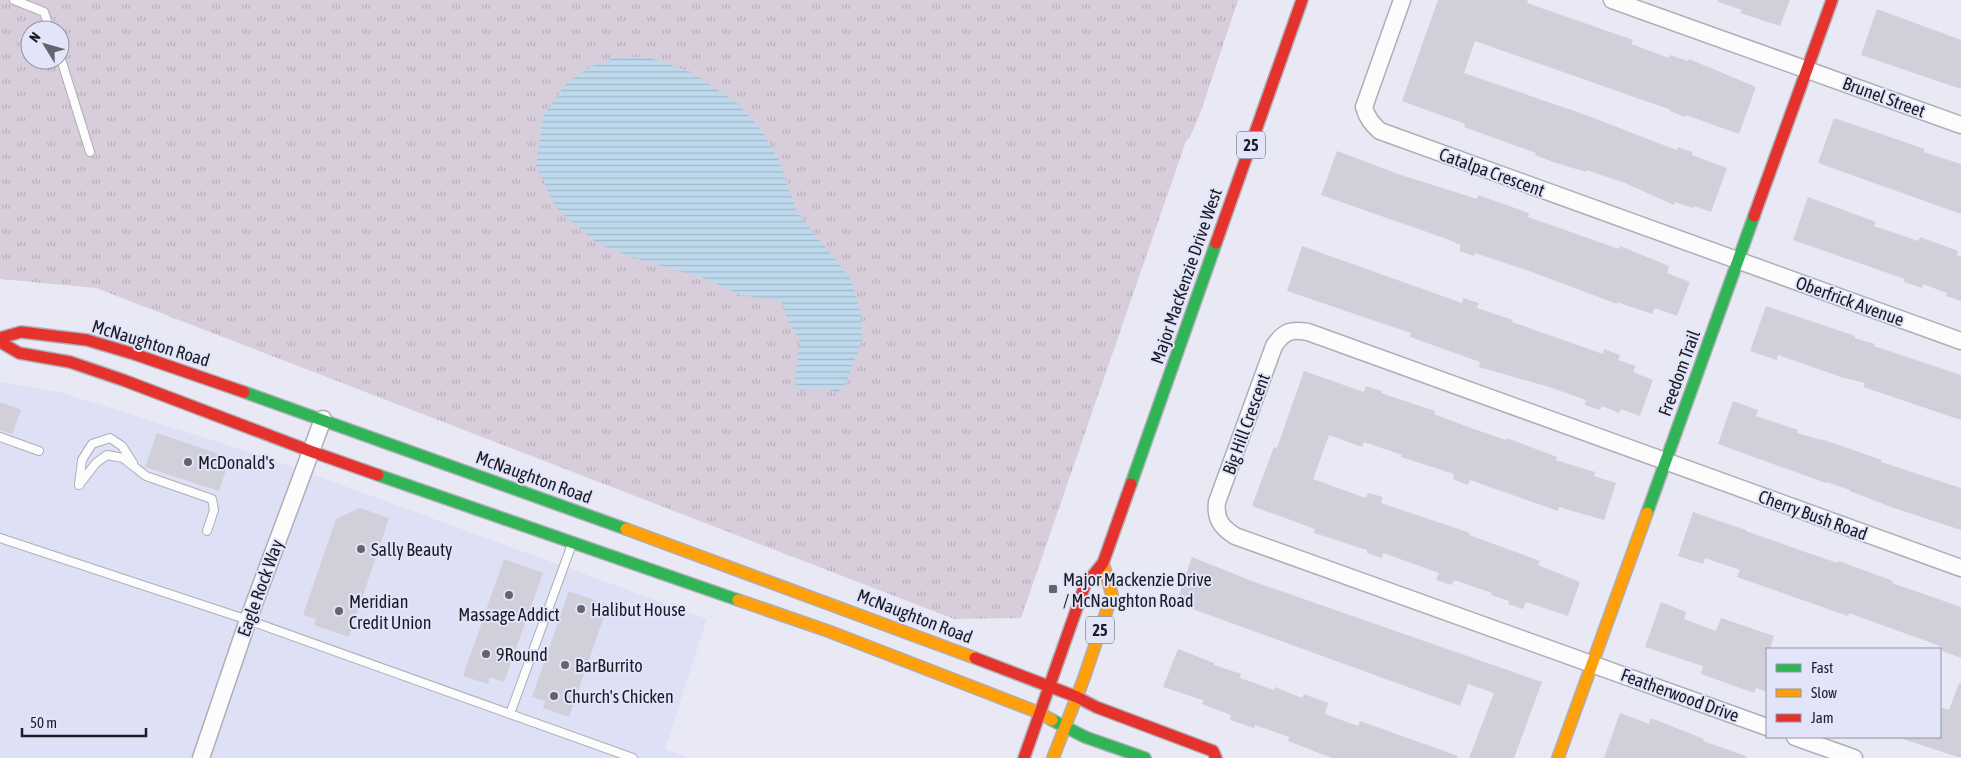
<svg xmlns="http://www.w3.org/2000/svg" width="1961" height="758" font-family="'Asap Condensed',sans-serif">
  <style>
    .built { fill: #dee0f5 }
    .grass { fill: url(#grass-tufts); fill-rule: evenodd }
    .water { fill: url(#water-rules) }
    .building { fill: #d0cfda }
    .lines { fill: none; stroke-linecap: round; stroke-linejoin: round }
    .lane-casing { stroke: #aeaeb7; stroke-width: 10 }
    .street-casing { stroke: #aeaeb7; stroke-width: 19 }
    .fast-casing { stroke: #aeaeb7; stroke-width: 14 }
    .slow-casing { stroke: #aeaeb7; stroke-width: 14 }
    .jam-casing { stroke: #aeaeb7; stroke-width: 14 }
    .lane { stroke: #fcfcfd; stroke-width: 8 }
    .street { stroke: #fcfcfd; stroke-width: 16 }
    .fast { stroke: #30b455; stroke-width: 11 }
    .slow { stroke: #ff9f0a; stroke-width: 11 }
    .jam { stroke: #e5322d; stroke-width: 11 }
    .poi-dot { fill: #63646d; stroke: #e2e4fa; stroke-width: 2 }
    .labels { text-anchor: middle; dominant-baseline: central; stroke-width: 4; stroke-linejoin: round; paint-order: stroke }
    .shield { fill: #e2e4fa; stroke: #575864; stroke-width: 1 }
    .shield-label { font-size: 16px; font-weight: bold; fill: #1b1c24 }
    .street-label { font-size: 18px; fill: #1b1c24; stroke: #e2e4fa }
    .poi-label { font-size: 18px; fill: #1b1c24; stroke: #e2e4fa; text-anchor: start }
  </style>
  <defs>
    <pattern id="grass-tufts" width="24" height="20" patternUnits="userSpaceOnUse" patternTransform="scale(1.25)"><rect width="24" height="20" fill="#d8cddb"/><path d="M3 7l-1-3M5 7V3M7 7l1-3M15 17l-1-3M17 17v-4M19 17l1-3" fill="none" stroke="#b9afbc"/></pattern>
    <pattern id="water-rules" width="6" height="5" patternUnits="userSpaceOnUse" patternTransform="scale(1.25)"><rect width="6" height="5" fill="#bed8ec"/><path d="M0 2.5h6" fill="none" stroke="#a3b9ca"/></pattern>
  </defs>
  <rect width="100%" height="100%" fill="#e8e9f4"/>
  <path class="built" d="M0,382L63,393L265,457L707,619L665,749L689,758H0Z"/>
  <path class="grass" d="M0,0H1238L1200,114L1190,137L1186,141L1021,618L954,619L96,288L0,279ZM30,30H60V60H30Z"/>
  <path class="water" d="M618,57H647L691,72L738,104L759,127L779,160L797,212L851,279L856,296L861,317L862,341L846,383L837,393L822,387L802,391L797,389L795,378L800,341L789,323L781,301L741,295L706,279L632,257L598,244L556,208L536,166L543,116L568,81L592,66Z"/>
  <g class="building">
    <path d="M1438,0H1528L1527,3L1633,40L1631,44L1669,58L1670,55L1688,61L1689,59L1756,87L1739,134L1686,115L1685,117L1670,111L1671,110L1475,41L1464,73L1586,115L1658,143L1677,150L1678,147L1692,152V155L1727,168L1711,212L1694,206L1693,208L1675,202L1674,205L1625,183L1587,170L1586,172L1553,162L1535,155L1536,153L1464,127L1465,124L1402,101Z"/>
    <path d="M1718,0H1790L1780,26L1740,13L1742,10L1718,2Z"/>
    <path d="M1877,9L1961,40V89L1861,55Z"/>
    <path d="M1834,118L1925,149L1924,152L1961,164V214L1818,163Z"/>
    <path d="M1337,151L1398,174L1477,199L1478,195L1529,213L1528,217L1619,249L1620,246L1669,266L1667,273L1690,282L1677,316L1655,308L1652,314L1617,302V304L1529,271L1475,253L1474,256L1459,251L1461,245L1444,238L1321,195Z"/>
    <path d="M1808,197L1876,222L1874,226L1918,241L1920,237L1958,251L1957,255L1961,257V301L1946,296L1947,293L1923,284L1922,288L1904,282L1905,279L1793,240Z"/>
    <path d="M1302,246L1462,303L1463,298L1479,303L1477,308L1513,320L1512,322L1603,354L1604,349L1620,355L1618,360L1636,366L1633,372L1653,380L1640,416L1621,409L1619,413L1602,406L1600,410L1585,405L1586,400L1549,387L1479,367L1480,362L1410,337L1411,333L1287,291Z"/>
    <path d="M1766,306L1855,336L1854,338L1875,344L1874,346L1961,375V420L1863,387L1865,383L1841,377L1778,355L1777,360L1750,351Z"/>
    <path d="M1304,371L1364,392L1366,386L1382,391L1381,393L1435,411L1434,414L1468,427L1506,440L1507,438L1557,457L1556,460L1595,472L1594,476L1616,483L1604,520L1559,507L1558,511L1470,480L1468,485L1453,479L1454,474L1401,457L1402,455L1364,442L1362,447L1329,435L1313,479L1366,498L1368,493L1383,497L1381,503L1470,533L1469,535L1540,561L1538,565L1580,582L1568,616L1526,602L1523,609L1508,604L1509,601L1491,595L1492,593L1454,580L1452,585L1436,580L1439,573L1383,553L1382,558L1367,553V550L1314,533L1315,529L1252,506L1274,447L1277,448Z"/>
    <path d="M1733,401L1758,410L1756,416L1798,430L1797,433L1821,440V439L1882,460L1881,462L1961,488V530L1891,507L1850,491V490L1827,482L1826,483L1718,444Z"/>
    <path d="M0,402L21,410L12,434L0,430Z"/>
    <path d="M157,433L230,458L219,491L145,467Z"/>
    <path d="M360,508L389,518L349,637L314,625L316,619L303,615L336,519Z"/>
    <path d="M1693,512L1746,530V531L1808,553L1838,563L1839,561L1893,581L1892,583L1961,607V658L1940,650V646L1882,625L1849,613L1848,616L1737,577L1740,570L1705,558L1703,564L1678,556Z"/>
    <path d="M1192,557L1252,581L1542,682L1514,758H1469L1494,693L1468,684L1460,706L1176,603Z"/>
    <path d="M504,559L543,573L504,682L490,677L488,684L463,676Z"/>
    <path d="M569,591L608,605L569,717L543,708L545,701L532,697Z"/>
    <path d="M1661,602L1686,612L1684,619L1716,631L1721,618L1774,636L1770,649H1767V692L1756,688L1754,693L1701,674L1703,666L1645,647Z"/>
    <path d="M1178,649L1214,663V665L1241,674L1240,678L1274,690L1275,687L1302,698L1304,694L1328,703L1325,714L1358,726L1360,721L1458,756L1457,758H1332L1288,741L1289,737L1255,725L1254,728L1230,720L1231,715L1202,704L1203,700L1163,687Z"/>
    <path d="M1959,683H1961V758L1903,739V737H1940V707L1949,710Z"/>
    <path d="M1620,713L1649,724L1651,718L1704,739L1703,741L1746,756V758H1604Z"/>
  </g>
  <g class="lines">
    <g class="lane-casing">
      <g id="lane">
        <path d="M14,0L44,12L50,30"/>
        <path d="M60,56L90,152"/>
        <path d="M0,437L39,451"/>
        <path d="M79,485L96,463L107,455L123,458L146,476L212,499L214,510L207,531"/>
        <path d="M79,485L82,460L92,444L110,438L122,446L133,463"/>
        <path d="M0,538L248,620L633,758"/>
        <path d="M510,714L572,544"/>
      </g>
    </g>
    <g class="street-casing">
      <g id="street">
        <path d="M1402,0L1364,107C1367,118 1372,124 1380,131L1961,341"/>
        <path d="M1612,0L1961,125"/>
        <path d="M1767,727L1235,536C1221,527 1215,519 1217,502L1274,346C1284,331 1291,329 1308,332L1961,568"/>
        <path d="M1795,737L1854,758"/>
        <path d="M201,758L248,620L323,419"/>
      </g>
    </g>
    <g class="fast-casing">
      <g id="fast">
        <path d="M244,392L626,529"/>
        <path d="M378,475L738,600"/>
        <path d="M1131,484L1216,243"/>
        <path d="M1647,513L1754,216"/>
        <path d="M1052,720L1085,737L1145,758"/>
      </g>
    </g>
    <g class="slow-casing">
      <g id="slow">
        <path d="M626,529L975,658"/>
        <path d="M738,600L828,631L1040,713L1052,720"/>
        <path d="M1053,758L1084,678L1112,595L1103,563"/>
        <path d="M1558,758L1647,513"/>
      </g>
    </g>
    <g class="jam-casing">
      <g id="jam">
        <path d="M1754,216L1832,0"/>
        <path d="M1216,243L1302,0"/>
        <path d="M0,338L21,332L87,340L134,354L244,392"/>
        <path d="M0,342L19,353L70,362L123,380L310,451L378,475"/>
        <path d="M975,658L1077,697L1096,707L1213,751L1216,758"/>
        <path d="M1024,758L1085,585L1103,563L1131,484"/>
      </g>
    </g>
    <use href="#lane" class="lane"/>
    <use href="#street" class="street"/>
    <use href="#fast" class="fast"/>
    <use href="#slow" class="slow"/>
    <use href="#jam" class="jam"/>
  </g>
  <g class="poi-dot">
    <circle cx="188" cy="462" r="5"/>
    <circle cx="361" cy="549" r="5"/>
    <rect x="1048" y="584" width="10" height="10" rx="2.5"/>
    <circle cx="509" cy="595" r="5"/>
    <circle cx="581" cy="609" r="5"/>
    <circle cx="339" cy="611" r="5"/>
    <circle cx="486" cy="654" r="5"/>
    <circle cx="565" cy="665" r="5"/>
    <circle cx="554" cy="696" r="5"/>
  </g>
  <g class="labels">
    <g class="shield">
      <rect x="1237" y="131.5" width="28" height="27" rx="4"/>
      <rect x="1086" y="616.5" width="28" height="27" rx="4"/>
    </g>
    <g class="shield-label">
      <text x="1251" y="145">25</text>
      <text x="1100" y="630">25</text>
    </g>
    <g class="street-label">
      <text transform="translate(1884 97) rotate(20)">Brunel Street</text>
      <text transform="translate(1492 172) rotate(20)">Catalpa Crescent</text>
      <text transform="translate(1186 276) rotate(-71)">Major MacKenzie Drive West</text>
      <text transform="translate(1850 301) rotate(20)">Oberfrick Avenue</text>
      <text transform="translate(151 343) rotate(17)">McNaughton Road</text>
      <text transform="translate(1679 373) rotate(-70)">Freedom Trail</text>
      <text transform="translate(1246 424) rotate(-70)">Big Hill Crescent</text>
      <text transform="translate(534 477) rotate(20)">McNaughton Road</text>
      <text transform="translate(1813 515) rotate(20)">Cherry Bush Road</text>
      <text transform="translate(260 588) rotate(-70)">Eagle Rock Way</text>
      <text transform="translate(915 616) rotate(21)">McNaughton Road</text>
      <text transform="translate(1680 695) rotate(20)">Featherwood Drive</text>
    </g>
    <g class="poi-label">
      <text x="198" y="462">McDonald's</text>
      <text x="371" y="549">Sally Beauty</text>
      <text x="1063" y="579">Major Mackenzie Drive<tspan x="1063" dy="21">/ McNaughton Road</tspan></text>
      <text x="349" y="601">Meridian<tspan x="349" dy="21">Credit Union</tspan></text>
      <text x="591" y="609">Halibut House</text>
      <text x="509" y="614" text-anchor="middle">Massage Addict</text>
      <text x="496" y="654">9Round</text>
      <text x="575" y="665">BarBurrito</text>
      <text x="564" y="696">Church's Chicken</text>
    </g>
  </g>
  <rect x="1766" y="648" width="175" height="90" fill="#e2e4fa" stroke="#9294a4"/>
  <rect x="1776" y="664" width="25" height="8" fill="#30b455" stroke="#9294a4"/>
  <text x="1811" y="673" font-size="15" fill="#1b1c24">Fast</text>
  <rect x="1776" y="689" width="25" height="8" fill="#ff9f0a" stroke="#9294a4"/>
  <text x="1811" y="698" font-size="15" fill="#1b1c24">Slow</text>
  <rect x="1776" y="714" width="25" height="8" fill="#e5322d" stroke="#9294a4"/>
  <text x="1811" y="723" font-size="15" fill="#1b1c24">Jam</text>
  <g transform="translate(45 45) rotate(307)"><circle r="24" fill="#e2e4fa" stroke="#9294a4"/>
  <path d="M0-4L9 19L0 12L-9 19Z" fill="#63646d"/>
  <text y="-8" font-size="14" font-weight="bold" text-anchor="middle" fill="#1b1c24">N</text>
  </g>
  <path d="M22 728v8h124v-8" fill="none" stroke="#1b1c24" stroke-width="2.5"/>
  <text x="30" y="728" font-size="15" fill="#1b1c24" stroke="#e2e4fa" stroke-width="4" paint-order="stroke">50 m</text>
</svg>
